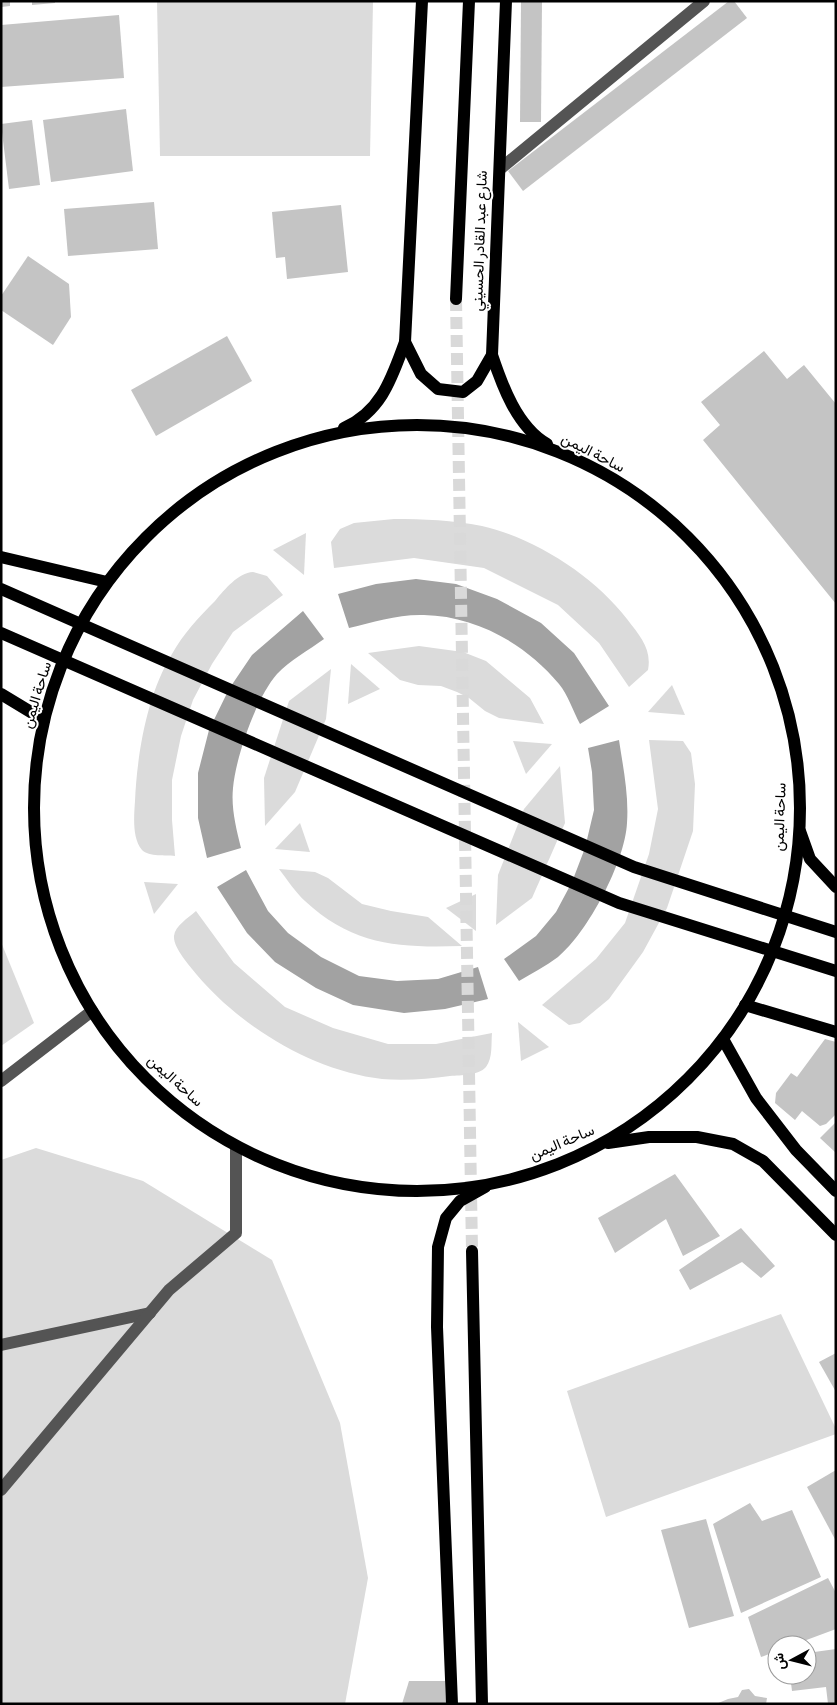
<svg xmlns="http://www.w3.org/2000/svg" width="837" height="1705" font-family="'Alegreya Sans',Vazirmatn,sans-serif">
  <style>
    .green { fill: #dbdbdb }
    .water { fill: #a2a2a2 }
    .building { fill: #c4c4c4 }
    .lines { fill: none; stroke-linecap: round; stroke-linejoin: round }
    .major-tunnel { stroke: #d9d9d9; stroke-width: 12; stroke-dasharray: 12 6; stroke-linecap: butt }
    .minor { stroke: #545454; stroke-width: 12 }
    .major { stroke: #000; stroke-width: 12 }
    .labels { text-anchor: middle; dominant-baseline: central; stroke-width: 4; stroke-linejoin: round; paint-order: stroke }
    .street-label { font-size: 15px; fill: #000; stroke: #fff }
  </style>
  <rect width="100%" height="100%" fill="#fff"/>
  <g class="green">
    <path d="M157,1H373L370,156H160Z"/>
    <path d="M394,519C423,519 453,520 482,526C535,538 594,576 627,619C640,636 652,649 648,670L629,687L599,643L558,605L484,568L414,558L334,568L331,542L340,529L354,523Z"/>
    <path d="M306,533L304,575L273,550Z"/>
    <path d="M253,572L267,576L283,595L233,632L212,664L193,700L181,736L172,780V820L175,856C166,855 149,857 142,850C132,838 134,816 135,801C137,755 147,694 172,654C183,634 199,617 215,601C225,589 238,573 253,572Z"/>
    <path d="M419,646L463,652L486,661L530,698L544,724L499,718L485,711L469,698L457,692L441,686L418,685L400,680L368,653Z"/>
    <path d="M351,664L380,689L348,704Z"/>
    <path d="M331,669L326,719L295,792L265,826L264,778L289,701Z"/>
    <path d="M672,685L685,715L648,712Z"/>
    <path d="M649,740L683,741L691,753L695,784L693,831L667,908L643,952L609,999L580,1023L569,1025L542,1005L596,959L625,923L649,854L658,809Z"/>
    <path d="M513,741L552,744L526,774Z"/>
    <path d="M560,766L565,823L532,898L496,925L498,875L524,809Z"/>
    <path d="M300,823L310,852L275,849Z"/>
    <path d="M279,869L315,872L328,878L362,904L391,911L428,917L462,946C401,948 353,946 305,901C295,892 287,879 279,869Z"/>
    <path d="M144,882L178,884L154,914Z"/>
    <path d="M476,894V931L446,908Z"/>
    <path d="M196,911L234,963L285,1007L333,1028L388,1044H436L492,1033C491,1043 493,1058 486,1067C478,1076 461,1075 450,1076C428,1079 404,1081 382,1079C313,1071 241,1027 197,975C190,966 173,948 174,936C175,926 188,918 196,911Z"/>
    <path d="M1,942L34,1023L1,1046Z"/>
    <path d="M518,1022L549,1047L521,1061Z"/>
    <path d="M36,1148L143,1181L272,1260L340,1423L368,1578L345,1704H1V1160Z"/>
    <path d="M781,1314L836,1429V1434L606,1517L567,1391Z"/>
  </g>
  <g class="water">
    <path d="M416,579L456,584L497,599L541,623L574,653L609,706L580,724C573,711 568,695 559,684C526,644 476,616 424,615C399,614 373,622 349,628L338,594L376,584Z"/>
    <path d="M303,611L324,639C309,650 290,660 277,674C256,698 236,756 233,788C231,808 236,828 241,848L207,858L198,818V773L209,730L229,689L252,655Z"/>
    <path d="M619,740C623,767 629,795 627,823C625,862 588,932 558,957C546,966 532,973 519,981L504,959L536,936L556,912L572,882L585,848L594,810L592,772L588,748Z"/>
    <path d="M246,870L268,911L288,933L321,957L359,976L397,981L438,979L478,967L488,999L445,1009L404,1013L353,1005L316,988L275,962L247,933L217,887Z"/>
  </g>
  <g class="building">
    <path d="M1,1H10V6L1,7Z"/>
    <path d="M32,1H55V3L32,5Z"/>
    <path d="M521,1H542L541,122H520Z"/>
    <path d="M729,1H734L747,18L523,191L508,171Z"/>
    <path d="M119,15L124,78L1,87V25Z"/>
    <path d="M126,109L133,171L51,182L43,120Z"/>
    <path d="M32,120L40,185L9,189L1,124Z"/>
    <path d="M154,202L158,249L68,256L64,209Z"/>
    <path d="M341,205L348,272L287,279L285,257L276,258L272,212Z"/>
    <path d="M28,256L69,284L71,317L53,345L1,310V296Z"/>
    <path d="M227,336L252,381L156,436L131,390Z"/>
    <path d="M764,351L787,379L804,365L836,404V604L703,440L720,425L701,402Z"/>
    <path d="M825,1039L836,1042V1114L826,1124L820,1126L802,1111L795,1120L775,1103L776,1093L791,1073L797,1077Z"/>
    <path d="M836,1122V1153L820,1138Z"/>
    <path d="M675,1174L720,1236L683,1256L666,1219L615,1253L598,1218Z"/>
    <path d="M741,1228L775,1266L761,1278L742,1262L690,1290L679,1270Z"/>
    <path d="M836,1353V1392L819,1362Z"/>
    <path d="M836,1470V1541L807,1487Z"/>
    <path d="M750,1503L762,1521L792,1510L821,1577L741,1613L713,1524Z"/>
    <path d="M706,1519L734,1616L689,1628L661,1530Z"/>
    <path d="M828,1578L836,1593V1629L793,1645H777V1651L761,1657L748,1617Z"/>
    <path d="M836,1649V1704H828L826,1687L792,1691L790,1675H807V1653Z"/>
    <path d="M409,1681H445L446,1704H402Z"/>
    <path d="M749,1689L755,1696L767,1698L766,1704H716L728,1699L738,1697L742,1690Z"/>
  </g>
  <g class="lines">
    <path class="major-tunnel" d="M456,299L472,1251"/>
    <g class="minor">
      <path d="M500,169L704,1"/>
      <path d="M1,1081L92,1011"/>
      <path d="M1,1345L150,1313"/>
      <path d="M1,1490L169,1290L236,1233V1147"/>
    </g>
    <g class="major">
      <path d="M506,1L492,355C502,385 517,427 547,444"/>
      <path d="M456,299L469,1"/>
      <path d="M405,342L421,374L438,389L463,392L477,381L492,355"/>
      <circle cx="417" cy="808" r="383"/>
      <path d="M344,428C382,411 392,377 405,342L422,1"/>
      <path d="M1,557L107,582"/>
      <path d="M1,589L634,867L836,932"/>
      <path d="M1,633L619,903L836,971"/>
      <path d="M1,694L44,720"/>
      <path d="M800,831L810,859L836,887"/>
      <path d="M745,1005L836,1032"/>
      <path d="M723,1039L756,1098L796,1150L836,1191"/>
      <path d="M608,1143L649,1137H697L733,1144L763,1161L836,1235"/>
      <path d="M472,1251L482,1704"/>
      <path d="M452,1704L437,1327L438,1247L446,1218L460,1201L485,1187"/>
    </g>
  </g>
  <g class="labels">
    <g class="street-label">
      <text transform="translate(480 241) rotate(-88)">شارع عبد القادر الحسيني</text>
      <text transform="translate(593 453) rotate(27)">ساحة اليمن</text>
      <text transform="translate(37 695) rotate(-73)">ساحة اليمن</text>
      <text transform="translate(780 817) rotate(-88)">ساحة اليمن</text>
      <text transform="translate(175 1081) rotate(42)">ساحة اليمن</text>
      <text transform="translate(562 1143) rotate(-23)">ساحة اليمن</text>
    </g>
  </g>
  <rect width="837" height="1705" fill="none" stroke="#000000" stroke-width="5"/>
  <g transform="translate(792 1660) rotate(263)"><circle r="24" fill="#ffffff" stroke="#999999"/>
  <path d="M0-4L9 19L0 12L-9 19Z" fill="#000000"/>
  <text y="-8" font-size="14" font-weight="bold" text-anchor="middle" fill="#000000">ش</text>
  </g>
</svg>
